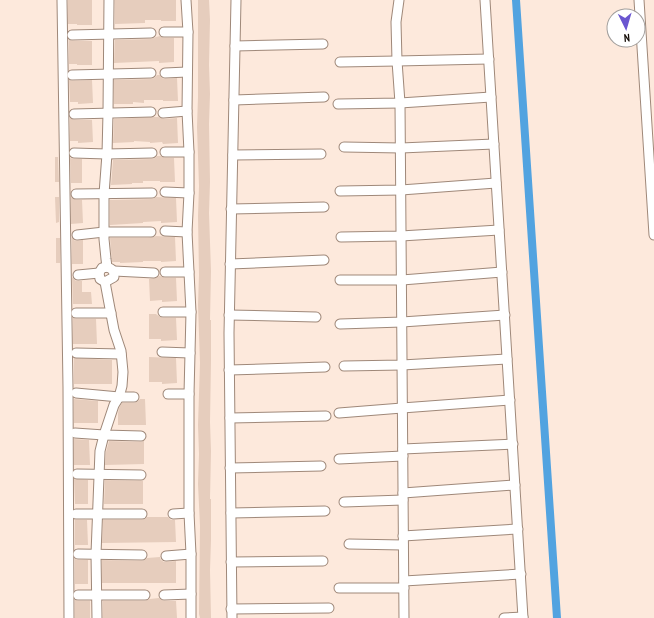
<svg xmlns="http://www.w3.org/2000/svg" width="654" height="618" font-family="'PT Sans Narrow',sans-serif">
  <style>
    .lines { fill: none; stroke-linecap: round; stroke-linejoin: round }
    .canal { stroke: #52a3e0; stroke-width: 8 }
    .building { fill: #e6cdbd }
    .minor-casing { stroke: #9f8879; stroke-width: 11 }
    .minor { stroke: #fff; stroke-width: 9 }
  </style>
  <rect width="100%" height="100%" fill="#fde9dc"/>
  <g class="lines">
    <path class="canal" d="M516,0L557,618"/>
  </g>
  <g class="building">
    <path d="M68,0H92V25H77V24H68Z"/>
    <path d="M115,0H176V21H161V20H145V23L115,24Z"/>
    <path d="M198,0H209L210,20L209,65L210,94L209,124L210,182L209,213L211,271L210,320H211V360L210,422L211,451L210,499H211V540L210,570L211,618H200L199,614L200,526L198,484L199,454L198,425L200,363L198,305L199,275L198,216L199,186L197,127L198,97Z"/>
    <path d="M160,36L164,38H174V62L159,63V61L114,63L115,40L151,39L156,37Z"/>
    <path d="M69,40L72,41H92V65H77V64H69Z"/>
    <path d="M157,75H160L162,78L165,79L177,78L178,101H163V100H144V103L133,102V104H114V80L151,79L154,78Z"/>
    <path d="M69,80L72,81L92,80L93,103L78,104V102H70Z"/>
    <path d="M154,117H158L164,119L177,118L178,143L163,144L162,142L150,143V142L134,141V142L113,143L114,119Z"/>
    <path d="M70,118L74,120H92L93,142L78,143V141H70Z"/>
    <path d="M157,156H161L165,158H174L175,182H160V181H143V183H132V184L111,185L113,160L152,159L155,158Z"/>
    <path d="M55,157H58L59,182H55Z"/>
    <path d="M70,158L74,159H82V183H71Z"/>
    <path d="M55,197H59V222L56,223Z"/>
    <path d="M71,197L76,200H82L83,223L71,224Z"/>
    <path d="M156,197L176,198L177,222L161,223V221L143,222V223L110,225V200L152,199Z"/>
    <path d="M156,236L175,237L176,261L161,262V261H143V262L120,263V262H112L110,238H148L154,237Z"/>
    <path d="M72,237L75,241L83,240V264H72Z"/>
    <rect x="56" y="238" width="4" height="25"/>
    <path d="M159,276H160L165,278H176L177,301L162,302V300L150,301L149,279L156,278Z"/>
    <path d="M72,277L76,281H82V292H91L92,304H73Z"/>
    <path d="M149,314H156L160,317L163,318H176L177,340L161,341V339H149Z"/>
    <path d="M73,318L76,319H96L97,344H73Z"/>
    <path d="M149,357L176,358L177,383L162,384V382H149Z"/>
    <path d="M74,358L112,360V384H74Z"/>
    <path d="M74,399L98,401V423H74Z"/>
    <path d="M140,399H145L146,425H118V413L119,408L122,403H134L137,402Z"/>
    <path d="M74,439L89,440L90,465H74Z"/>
    <path d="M109,441L141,442L144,441V464L105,465L106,452Z"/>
    <path d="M74,479L88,480V504H75Z"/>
    <path d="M105,480L143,481V504H104Z"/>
    <path d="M147,517H168L171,520H175L176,542L102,543L103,520H142L145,519Z"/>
    <path d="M75,520H87L88,545H75Z"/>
    <path d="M160,557L161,560L164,562L176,561V583H102V560L142,561L145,560L147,558Z"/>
    <path d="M75,559L78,560H88V584H75Z"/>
    <path d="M159,598L164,601H176L177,618H103V601H145L150,599Z"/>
    <path d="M75,600L78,601H90V618H75Z"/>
  </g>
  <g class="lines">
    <g class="minor-casing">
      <g id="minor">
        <path d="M62,0L68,387L69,618"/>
        <path d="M186,0L188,32L187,111L189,152V193L187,232L191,312L189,394V513L191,554V618"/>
        <path d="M399,0L396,22L397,61L400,103L404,618"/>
        <path d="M485,0L523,618"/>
        <path d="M639,0L654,235"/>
        <path d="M164,32H188"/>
        <path d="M72,35L151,33"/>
        <path d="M235,46L323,44"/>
        <path d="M340,62L397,61L489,59"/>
        <path d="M165,73L187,72"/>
        <path d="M72,75L151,73"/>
        <path d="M234,100L324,97"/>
        <path d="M338,104L400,103L491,97"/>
        <path d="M163,113L187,111"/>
        <path d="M74,114L151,112"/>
        <path d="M344,147L401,148L494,144"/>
        <path d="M165,152H189"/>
        <path d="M74,153L107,154L152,153"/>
        <path d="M233,155L321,154"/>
        <path d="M340,191L401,190L496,183"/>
        <path d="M165,192L189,193"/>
        <path d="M76,194L152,193"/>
        <path d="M231,209L324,207"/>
        <path d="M165,231L187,232"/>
        <path d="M77,235L104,232H151"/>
        <path d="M341,237L401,236L499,230"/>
        <path d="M230,264L324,260"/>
        <path d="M114,271L154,273"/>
        <path d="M165,272H189"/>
        <path d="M78,275L99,273"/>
        <path d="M340,280H402L502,272"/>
        <path d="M105,282L114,277C114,271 113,269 107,267L106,259L104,239V194L107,154L108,113L109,0"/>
        <path d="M163,312H191"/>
        <path d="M76,313H111"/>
        <path d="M229,315L316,317"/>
        <path d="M340,324L402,322L505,315"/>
        <path d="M162,352L190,353"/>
        <path d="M76,353L121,354"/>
        <path d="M344,366L402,365L507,359"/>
        <path d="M229,370L325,367"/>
        <path d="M76,393L119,397H134"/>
        <path d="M168,394H189"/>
        <path d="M339,413L402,408L510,400"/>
        <path d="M230,418L326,416"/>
        <path d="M75,433L104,435L141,436"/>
        <path d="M403,449L513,444"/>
        <path d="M339,459L403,456"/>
        <path d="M230,468L321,466"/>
        <path d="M77,474L141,475"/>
        <path d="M403,493L515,485"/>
        <path d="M344,502L403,500"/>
        <path d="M231,513L325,511"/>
        <path d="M76,514H142"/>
        <path d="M173,514L189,513"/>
        <path d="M403,536L518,529"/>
        <path d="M349,544L403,545"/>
        <path d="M78,554L142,555"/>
        <path d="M166,556L191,554"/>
        <path d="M231,562L323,561"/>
        <path d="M404,581L521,574"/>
        <path d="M339,588H404"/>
        <path d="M78,595H145"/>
        <path d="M164,595L191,594"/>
        <path d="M231,609L329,608"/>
        <path d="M97,618L96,554L100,451L104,435L114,405L119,397L122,386L123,372L121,351L114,330L105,282L100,279L99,273L102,268L107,267"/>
        <path d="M232,618L229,333L236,0"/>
        <path d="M504,618L523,617"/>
      </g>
    </g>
    <use href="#minor" class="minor"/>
  </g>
  <g transform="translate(626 28) rotate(175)"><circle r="19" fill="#ffffff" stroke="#a29f9d"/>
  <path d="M0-3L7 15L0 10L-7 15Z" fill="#6a56d0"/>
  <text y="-6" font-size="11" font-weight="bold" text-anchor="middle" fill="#160e09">N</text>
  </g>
</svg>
